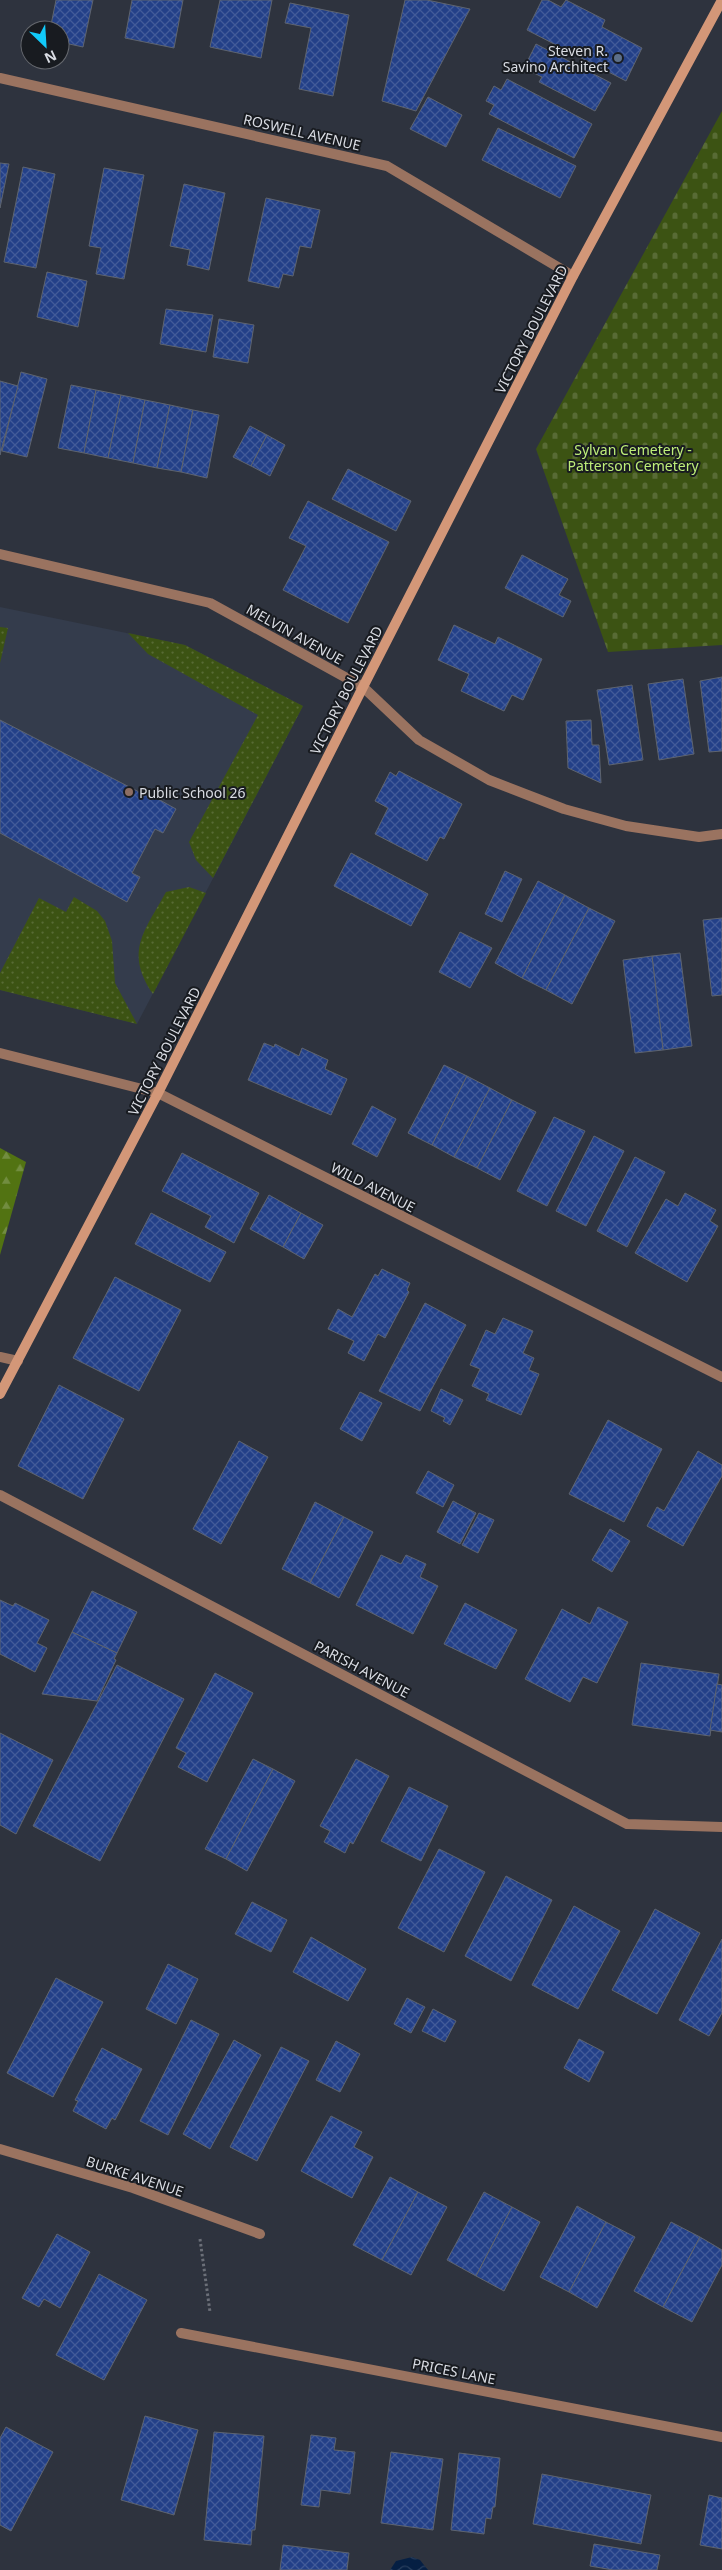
<svg xmlns="http://www.w3.org/2000/svg" width="722" height="2570" font-family="'Noto Sans',sans-serif">
  <style>
    .built { fill: #343c4c }
    .green { fill: url(#green-dots) }
    .forest { fill: url(#forest-firs) }
    .cemetery { fill: url(#cemetery-stones) }
    .water { fill: url(#water-waves) }
    .building { fill: url(#building-cross-hatch); stroke: #5e646f }
    .lines { fill: none; stroke-linecap: round; stroke-linejoin: round }
    .path { stroke: #6b6f78; stroke-width: 3; stroke-dasharray: 2.5 2.5; stroke-linecap: butt }
    .service { stroke: #9a7360; stroke-width: 10 }
    .minor { stroke: #9a7360; stroke-width: 10 }
    .secondary { stroke: #d39778; stroke-width: 10 }
    .service-dot { fill: #5c6f8a; stroke: #181b20; stroke-width: 2 }
    .education-dot { fill: #8d6e63; stroke: #181b20; stroke-width: 2 }
    .labels { text-anchor: middle; dominant-baseline: central; stroke-width: 4; stroke-linejoin: round; paint-order: stroke }
    .poi-label { font-size: 14px; fill: #d9dce3; stroke: #181b20; text-anchor: end }
    .street-label { font-size: 14px; fill: #d9dce3; stroke: #181b20 }
    .park-label { font-size: 14px; fill: #beee79; stroke: #181b20 }
  </style>
  <defs>
    <pattern id="green-dots" width="8" height="8" patternUnits="userSpaceOnUse" patternTransform="scale(1.25)"><rect width="8" height="8" fill="#3c5313"/><path d="M2 2h.1M6 6h.1" fill="none" stroke="#586b35" stroke-width="1.8" stroke-linecap="round"/></pattern>
    <pattern id="forest-firs" width="22" height="20" patternUnits="userSpaceOnUse" patternTransform="scale(1.25)"><rect width="22" height="20" fill="#527312"/><path d="M5 1l3.5 6h-7zM16 11l3.5 6h-7z" fill="#728d40"/></pattern>
    <pattern id="cemetery-stones" width="16" height="16" patternUnits="userSpaceOnUse" patternTransform="scale(1.25)"><rect width="16" height="16" fill="#3c5313"/><path d="M2 7V4a2 2 0 0 1 4 0v3zM10 15v-3a2 2 0 0 1 4 0v3z" fill="#586b35"/></pattern>
    <pattern id="water-waves" width="16" height="10" patternUnits="userSpaceOnUse" patternTransform="scale(1.25)"><rect width="16" height="10" fill="#051f43"/><path d="M0 5q4-4 8 0t8 0" fill="none" stroke="#293f5e"/></pattern>
    <pattern id="building-cross-hatch" width="8" height="8" patternUnits="userSpaceOnUse" patternTransform="scale(1.25)"><rect width="8" height="8" fill="#234088"/><path d="M0 0l8 8M0 8l8-8" fill="none" stroke="#425b99"/></pattern>
  </defs>
  <rect width="100%" height="100%" fill="#2e333e"/>
  <path class="built" d="M0,607L185,645L303,706L137,1024L0,990Z"/>
  <g class="green">
    <path d="M0,627L8,628L0,663Z"/>
    <path d="M128,633L185,645L303,706L213,878L196,860L189,842L258,715L148,654Z"/>
    <path d="M189,887L206,893L153,994C124,951 145,931 166,892Z"/>
    <path d="M74,897L97,911L105,921L112,941L115,983L137,1024L0,990V973L39,898L66,912Z"/>
  </g>
  <path class="forest" d="M0,1148L26,1162L0,1255Z"/>
  <path class="cemetery" d="M722,111V645L608,652L536,449Z"/>
  <path class="water" d="M412,2557L420,2560L428,2570H390L396,2561Z"/>
  <g class="building">
    <path d="M56,0H93L83,47L60,42V30H50Z"/>
    <path d="M132,0H183L174,48L125,38Z"/>
    <path d="M220,0H272L261,58L210,47Z"/>
    <path d="M405,0H427L470,9L416,111L382,101Z"/>
    <path d="M542,0H548L561,7L566,0L605,20L602,27L642,48L626,81L527,30Z"/>
    <path d="M290,3L349,15L333,96L299,89L311,28L285,23Z"/>
    <path d="M536,44L611,83L595,111L539,82L542,77L524,68Z"/>
    <path d="M507,79L592,124L574,158L489,114L494,105L486,101L494,86L501,90Z"/>
    <path d="M428,97L462,115L446,147L410,129Z"/>
    <path d="M498,128L576,166L560,198L482,160Z"/>
    <path d="M0,163L9,164L0,208Z"/>
    <path d="M23,167L55,174L36,268L4,262Z"/>
    <path d="M104,168L144,175L124,279L96,274L101,248L89,246Z"/>
    <path d="M184,184L225,193L209,270L187,265L190,250L170,246Z"/>
    <path d="M266,198L320,210L311,248L300,246L293,276L283,274L279,288L248,281Z"/>
    <path d="M47,272L87,281L78,327L37,317Z"/>
    <path d="M166,309L213,315L206,352L160,344Z"/>
    <path d="M219,319L254,325L248,363L213,357Z"/>
    <path d="M21,372L47,379L27,457L2,451Z"/>
    <path d="M0,381L18,386L0,455Z"/>
    <path d="M71,385L96,390L84,453L58,448Z"/>
    <path d="M96,390L121,395L108,458L84,453Z"/>
    <path d="M121,395L145,400L133,463L108,458Z"/>
    <path d="M145,400L170,405L157,468L133,463Z"/>
    <path d="M170,405L193,410L181,472L157,468Z"/>
    <path d="M193,410L219,415L207,478L181,472Z"/>
    <path d="M250,426L267,435L251,466L233,457Z"/>
    <path d="M267,435L285,445L270,476L251,466Z"/>
    <path d="M348,469L411,501L396,531L332,499Z"/>
    <path d="M308,501L389,542L348,623L283,590L306,546L289,538Z"/>
    <path d="M522,555L568,579L559,595L571,601L563,617L505,588Z"/>
    <path d="M454,625L495,644L498,637L542,659L523,700L512,695L504,711L461,691L469,674L438,660Z"/>
    <path d="M722,677V751L709,752L700,681Z"/>
    <path d="M683,679L694,754L659,760L648,684Z"/>
    <path d="M632,685L643,760L609,765L597,690Z"/>
    <path d="M0,720L141,793L142,790L176,809L163,833L155,829L132,873L140,877L127,902L0,833Z"/>
    <path d="M591,720L592,745H599L601,783L568,768L566,721Z"/>
    <path d="M399,771L462,804L444,839L440,837L427,861L375,834L388,808L375,801L390,772L396,776Z"/>
    <path d="M351,853L428,894L411,926L334,886Z"/>
    <path d="M505,871L522,879L502,922L485,914Z"/>
    <path d="M538,881L565,895L522,978L495,963Z"/>
    <path d="M565,895L589,908L546,990L522,978Z"/>
    <path d="M589,908L615,921L572,1004L546,990Z"/>
    <path d="M722,918V995L712,996L703,920Z"/>
    <path d="M460,932L492,948L470,988L439,972Z"/>
    <path d="M680,953L692,1046L663,1050L652,956Z"/>
    <path d="M652,956L663,1050L635,1053L623,960Z"/>
    <path d="M264,1043L274,1047L275,1044L299,1056L302,1048L328,1060L325,1069L347,1079L331,1115L248,1080Z"/>
    <path d="M444,1065L467,1076L432,1145L408,1133Z"/>
    <path d="M467,1076L490,1088L454,1157L432,1145Z"/>
    <path d="M490,1088L512,1100L477,1168L454,1157Z"/>
    <path d="M512,1100L536,1112L500,1180L477,1168Z"/>
    <path d="M372,1106L396,1119L377,1157L352,1144Z"/>
    <path d="M554,1117L585,1131L547,1206L517,1191Z"/>
    <path d="M594,1136L624,1151L586,1226L556,1211Z"/>
    <path d="M182,1153L259,1193L234,1243L205,1227L211,1216L162,1191Z"/>
    <path d="M635,1157L665,1172L627,1247L597,1231Z"/>
    <path d="M685,1193L716,1210L710,1221L718,1226L687,1282L635,1253L666,1199L678,1206Z"/>
    <path d="M269,1195L301,1213L283,1247L250,1229Z"/>
    <path d="M151,1213L226,1252L210,1282L135,1244Z"/>
    <path d="M301,1213L323,1225L304,1259L283,1247Z"/>
    <path d="M382,1269L410,1283L407,1290L409,1292L385,1338L378,1334L364,1361L348,1353L354,1341L328,1329L338,1309L352,1317L375,1274L378,1276Z"/>
    <path d="M115,1277L181,1310L139,1391L73,1358Z"/>
    <path d="M425,1303L466,1325L420,1411L379,1391Z"/>
    <path d="M503,1318L533,1331L523,1353L534,1358L529,1370L539,1374L521,1415L486,1400L489,1394L472,1386L480,1369L470,1365L486,1330L495,1334Z"/>
    <path d="M59,1385L124,1419L83,1499L18,1466Z"/>
    <path d="M441,1389L463,1400L450,1425L443,1421L445,1418L431,1411Z"/>
    <path d="M360,1392L382,1403L362,1441L340,1429Z"/>
    <path d="M608,1420L662,1449L624,1522L569,1494Z"/>
    <path d="M239,1441L268,1457L221,1544L193,1529Z"/>
    <path d="M698,1451L722,1465V1476L683,1546L647,1526L657,1507L664,1511Z"/>
    <path d="M428,1471L454,1485L443,1507L416,1493Z"/>
    <path d="M453,1501L476,1513L460,1544L437,1532Z"/>
    <path d="M315,1502L344,1517L310,1583L282,1569Z"/>
    <path d="M479,1513L494,1520L478,1553L462,1545Z"/>
    <path d="M344,1517L373,1532L339,1598L310,1583Z"/>
    <path d="M610,1529L630,1541L612,1572L592,1560Z"/>
    <path d="M381,1555L401,1564L406,1555L426,1564L420,1577L438,1586L413,1634L356,1605Z"/>
    <path d="M92,1591L137,1612L117,1653L72,1632Z"/>
    <path d="M0,1600L13,1606L15,1603L49,1620L37,1643L47,1648L35,1672L0,1654Z"/>
    <path d="M465,1603L517,1630L496,1669L444,1644Z"/>
    <path d="M598,1607L628,1622L597,1683L583,1677L570,1702L525,1679L562,1609L590,1624Z"/>
    <path d="M72,1632L117,1653L114,1659L116,1660L97,1701L42,1694Z"/>
    <path d="M641,1663L719,1674L710,1736L632,1725Z"/>
    <path d="M117,1665L184,1699L100,1861L33,1826Z"/>
    <path d="M215,1673L253,1693L207,1782L178,1767L186,1753L176,1748Z"/>
    <path d="M717,1684L722,1685V1732L710,1730Z"/>
    <path d="M0,1733L53,1760L16,1834L0,1825Z"/>
    <path d="M253,1759L273,1769L226,1859L205,1849Z"/>
    <path d="M356,1759L389,1776L353,1844L350,1842L345,1853L324,1842L330,1831L320,1826Z"/>
    <path d="M273,1769L295,1781L247,1871L226,1859Z"/>
    <path d="M409,1787L448,1806L421,1861L381,1841Z"/>
    <path d="M439,1849L485,1872L444,1952L398,1928Z"/>
    <path d="M506,1876L552,1900L511,1981L465,1956Z"/>
    <path d="M252,1902L287,1920L271,1952L235,1934Z"/>
    <path d="M574,1906L620,1931L578,2009L532,1985Z"/>
    <path d="M655,1909L700,1933L657,2014L612,1990Z"/>
    <path d="M311,1937L366,1969L348,2001L293,1972Z"/>
    <path d="M722,1939V2013L709,2036L679,2020Z"/>
    <path d="M168,1964L198,1979L176,2024L146,2009Z"/>
    <path d="M56,1978L103,2002L53,2097L7,2073Z"/>
    <path d="M407,1998L425,2007L411,2033L394,2024Z"/>
    <path d="M433,2009L456,2021L445,2042L422,2031Z"/>
    <path d="M191,2020L219,2034L168,2135L140,2121Z"/>
    <path d="M579,2039L604,2052L589,2082L564,2068Z"/>
    <path d="M234,2040L261,2055L210,2149L183,2134Z"/>
    <path d="M336,2041L360,2054L340,2092L316,2080Z"/>
    <path d="M281,2047L309,2061L257,2161L230,2147Z"/>
    <path d="M102,2048L142,2069L115,2120L112,2118L106,2129L73,2111L78,2101L75,2100Z"/>
    <path d="M331,2116L362,2132L354,2147L373,2157L352,2198L301,2171Z"/>
    <path d="M390,2177L418,2192L382,2260L353,2245Z"/>
    <path d="M418,2192L447,2207L411,2275L382,2260Z"/>
    <path d="M484,2192L512,2207L476,2276L447,2260Z"/>
    <path d="M577,2206L606,2222L569,2292L540,2277Z"/>
    <path d="M512,2207L540,2222L504,2291L476,2276Z"/>
    <path d="M606,2222L635,2237L597,2308L569,2292Z"/>
    <path d="M671,2222L700,2237L663,2307L634,2291Z"/>
    <path d="M57,2234L90,2252L60,2308L44,2299L39,2307L22,2298Z"/>
    <path d="M700,2237L722,2250V2265L692,2322L663,2307Z"/>
    <path d="M99,2274L147,2300L104,2380L56,2355Z"/>
    <path d="M145,2416L198,2430L174,2515L121,2500Z"/>
    <path d="M6,2427L53,2452L11,2531L0,2525V2438Z"/>
    <path d="M214,2432L264,2436L255,2530H252L251,2545L204,2540Z"/>
    <path d="M311,2435L336,2438L334,2450L355,2452L350,2494L321,2490L319,2507L301,2505Z"/>
    <path d="M391,2452L443,2459L433,2530L381,2523Z"/>
    <path d="M459,2453L500,2458L495,2507H493L491,2519L486,2518L484,2534L451,2530Z"/>
    <path d="M542,2474L651,2495L641,2544L533,2524Z"/>
    <path d="M709,2495L722,2498V2549L700,2545Z"/>
    <path d="M594,2544L660,2555L657,2570H613L590,2566Z"/>
    <path d="M283,2545L349,2553L347,2570H280Z"/>
  </g>
  <g class="lines">
    <path class="path" d="M200,2239L210,2312"/>
    <path class="service" d="M0,1357L18,1361"/>
    <g class="minor">
      <path d="M0,78L387,166L573,276"/>
      <path d="M0,554L210,603L363,687L419,740L489,780L564,809L626,826L699,837L722,834"/>
      <path d="M0,1053L158,1093L722,1377"/>
      <path d="M0,1495L627,1824L722,1827"/>
      <path d="M0,2149L133,2188L260,2234"/>
      <path d="M181,2333L722,2437"/>
    </g>
    <path class="secondary" d="M0,1394L158,1093L363,687L573,276L722,0"/>
  </g>
  <circle class="service-dot" cx="618" cy="58" r="5"/>
  <circle class="education-dot" cx="129" cy="792" r="5"/>
  <g class="labels">
    <g class="poi-label">
      <text x="608" y="50">Steven R.<tspan x="608" dy="16">Savino Architect</tspan></text>
      <text x="139" y="792" text-anchor="start">Public School 26</text>
    </g>
    <g class="street-label">
      <text transform="translate(302 132) rotate(13)">ROSWELL AVENUE</text>
      <text transform="translate(531 329) rotate(-63)">VICTORY BOULEVARD</text>
      <text transform="translate(295 634) rotate(29)">MELVIN AVENUE</text>
      <text transform="translate(346 690) rotate(-63)">VICTORY BOULEVARD</text>
      <text transform="translate(164 1051) rotate(-63)">VICTORY BOULEVARD</text>
      <text transform="translate(373 1187) rotate(27)">WILD AVENUE</text>
      <text transform="translate(362 1669) rotate(28)">PARISH AVENUE</text>
      <text transform="translate(135 2176) rotate(18)">BURKE AVENUE</text>
      <text transform="translate(454 2371) rotate(11)">PRICES LANE</text>
    </g>
    <g class="park-label">
      <text x="633" y="449">Sylvan Cemetery -<tspan x="633" dy="16">Patterson Cemetery</tspan></text>
    </g>
  </g>
  <g transform="translate(45 45) rotate(155)"><circle r="24" fill="#181b20" stroke="#65686e"/>
  <path d="M0-4L9 19L0 12L-9 19Z" fill="#11cafa"/>
  <text y="-8" font-size="14" font-weight="bold" text-anchor="middle" fill="#d9dce3">N</text>
  </g>
</svg>
